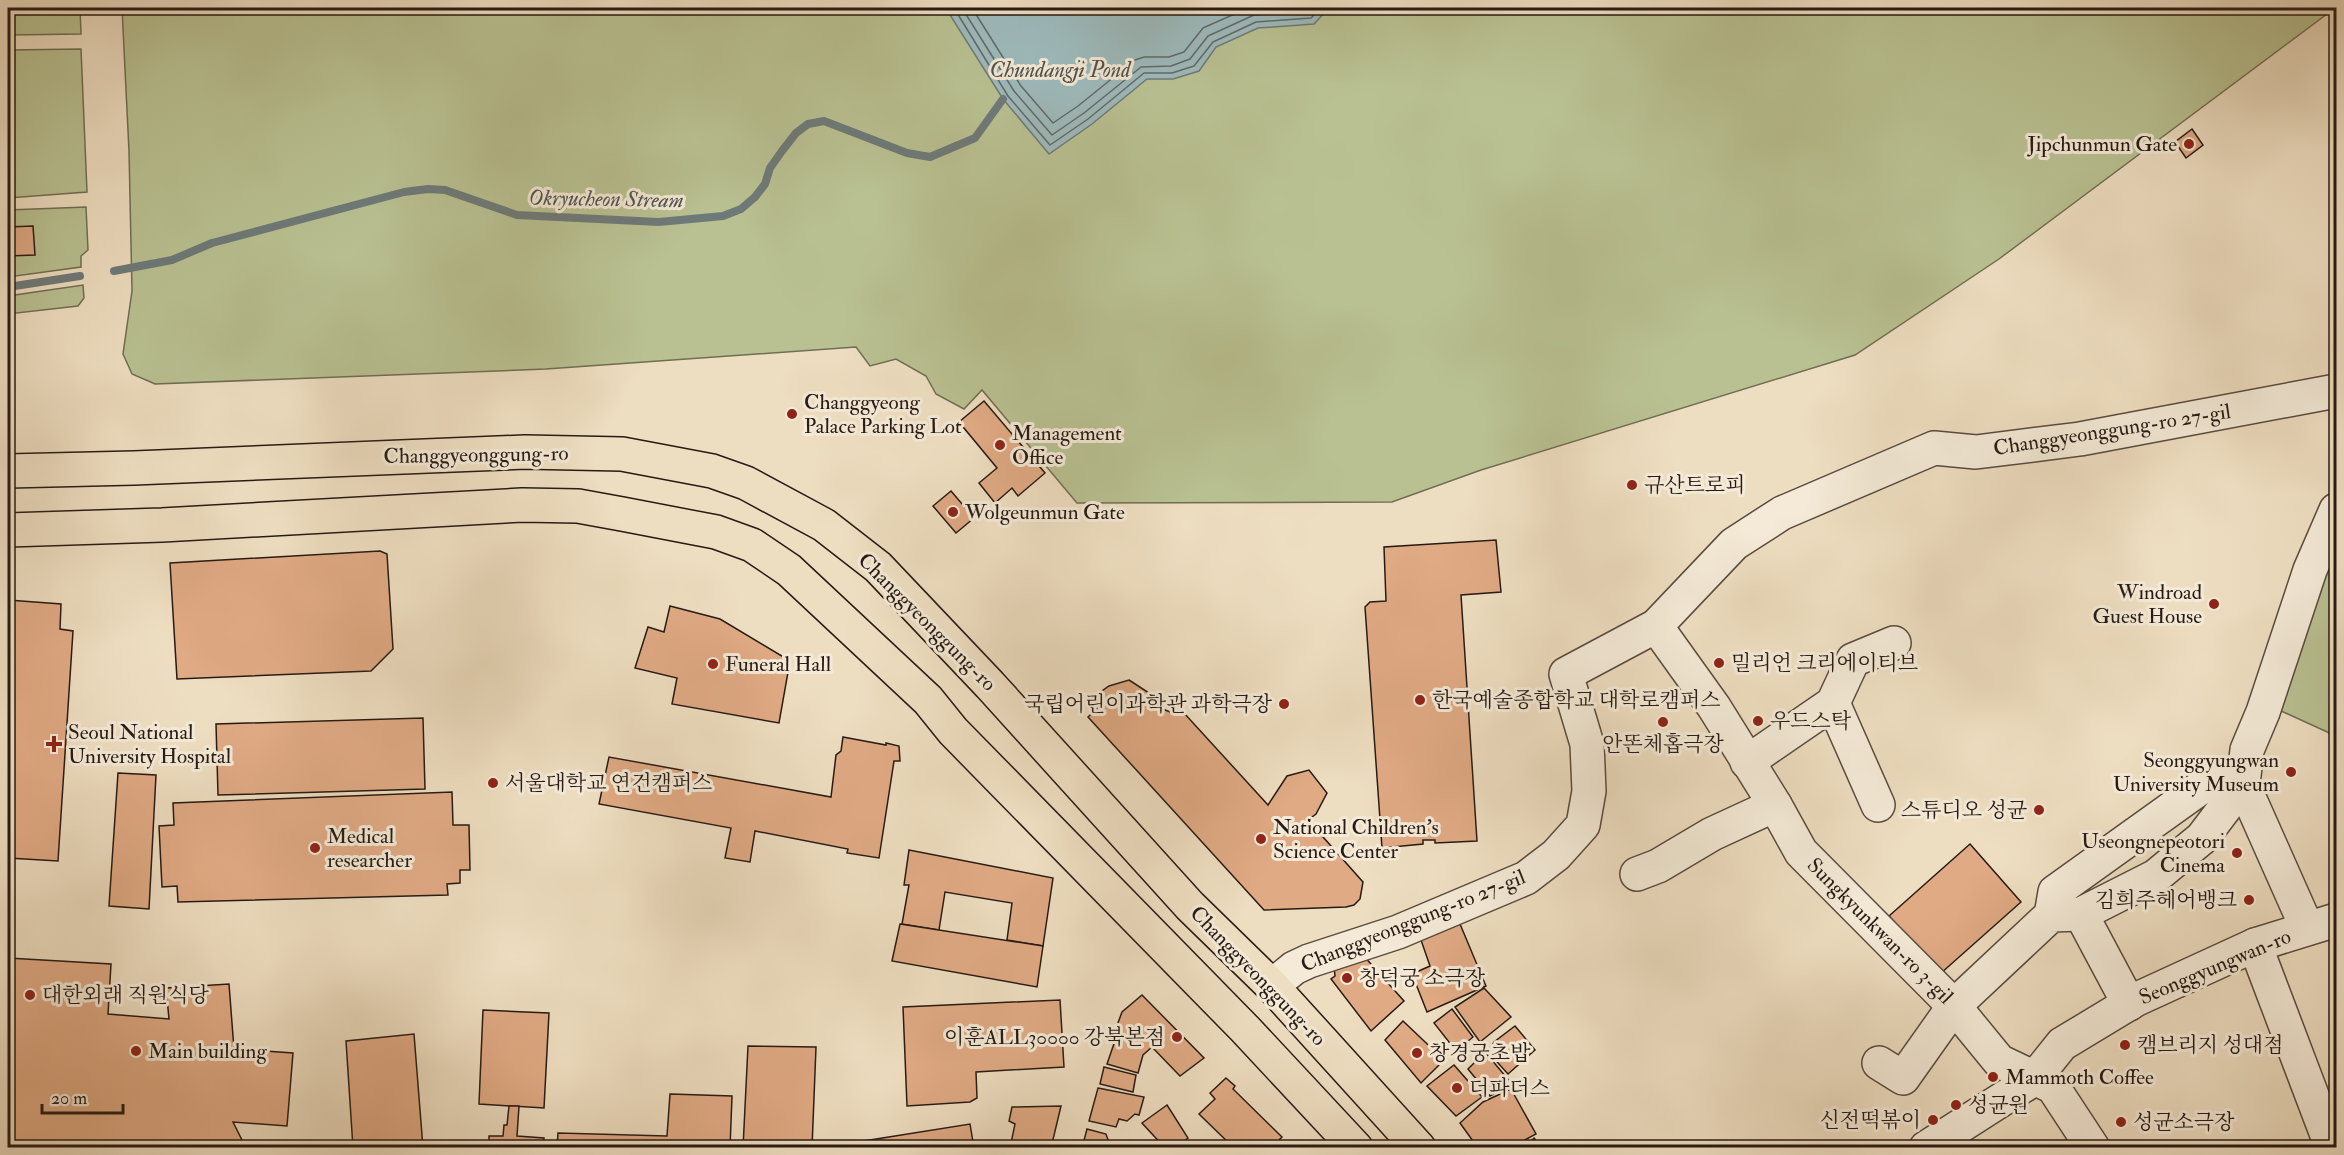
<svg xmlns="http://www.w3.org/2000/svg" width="2344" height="1155" font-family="'IM FELL Double Pica','Noto Serif KR',serif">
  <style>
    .green { fill: #b9c192; stroke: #706e53; stroke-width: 1.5 }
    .water { fill: #9dbabc; stroke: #6e7a79; stroke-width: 1.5 }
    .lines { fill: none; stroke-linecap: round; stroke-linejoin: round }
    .shore { stroke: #626a68; stroke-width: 1.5 }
    .stream { stroke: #6e7a79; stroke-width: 8 }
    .building { fill: #e0aa84; stroke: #271a14; stroke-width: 1.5 }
    .minor-casing { stroke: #594b3f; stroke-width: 36 }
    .major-casing { stroke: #271a14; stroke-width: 36 }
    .minor { stroke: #f4ead7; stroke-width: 33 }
    .major { stroke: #eedec1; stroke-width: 33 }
    .poi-dot { fill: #8f2418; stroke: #f4ead7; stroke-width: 2 }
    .labels { text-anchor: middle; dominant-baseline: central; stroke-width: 6; stroke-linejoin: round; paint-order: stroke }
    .poi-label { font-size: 21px; fill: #271a14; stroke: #f4ead7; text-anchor: start }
    .street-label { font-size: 21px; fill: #271a14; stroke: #f4ead7 }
    .water-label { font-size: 22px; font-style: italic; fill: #50524f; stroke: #f4ead7 }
  </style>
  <rect width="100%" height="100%" fill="#eedec1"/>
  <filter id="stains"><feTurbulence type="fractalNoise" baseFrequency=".00333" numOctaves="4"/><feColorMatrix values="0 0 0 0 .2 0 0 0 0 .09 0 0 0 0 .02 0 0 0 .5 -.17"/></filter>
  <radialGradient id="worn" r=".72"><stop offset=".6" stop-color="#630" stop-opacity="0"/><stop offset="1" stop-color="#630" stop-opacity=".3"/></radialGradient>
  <g class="green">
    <path d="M8,8H80L81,34L8,35Z"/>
    <path d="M122,8H2335L1999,259L1855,355L1481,470L1392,502L1077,503L982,390L964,409L936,394L926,376L896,359L870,366L856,347L546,369L155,384L132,374L123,354L132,291L129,151Z"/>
    <path d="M81,49L87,192L8,198V50Z"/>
    <path d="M86,207L88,250L81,256V267L8,277V210Z"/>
    <path d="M83,285L84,298L78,306L8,314V296Z"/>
    <path d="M2336,537V736L2279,710Z"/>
  </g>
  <path class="water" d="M947,8H1329L1314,24L1258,28L1216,47L1199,71L1173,79H1147L1092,124L1049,154L1003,99L950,15Z"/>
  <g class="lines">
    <g class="shore">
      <path d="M954,8L1008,96L1050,145L1088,119L1144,73H1172L1194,66L1213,42L1256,22L1311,18L1321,8"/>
      <path d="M962,8L1014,91L1052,135L1084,113L1141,67L1171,66L1190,59L1208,36L1254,15L1307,11L1311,8"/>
      <path d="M972,8L1021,86L1053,123L1078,106L1135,60L1144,57H1169L1184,52L1203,28L1248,8"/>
    </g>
    <g class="stream">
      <path d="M114,271L172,260L212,243L404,192L428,189L445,190L517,215L659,222L723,216L741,209L755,197L765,184L770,168L782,151L796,133L808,124L824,121L907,153L930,157L975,138L1003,99"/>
      <path d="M8,287L80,276"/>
    </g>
  </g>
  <g class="building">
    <path d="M2192,129L2203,145L2186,158L2175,142Z"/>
    <path d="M33,226L35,255L8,256V227Z"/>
    <path d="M984,401L1045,473L1018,496L1012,488L995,503L979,483L997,468L959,422Z"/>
    <path d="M951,491L974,518L956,533L933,506Z"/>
    <path d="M1496,540L1501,592L1461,595L1477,841L1435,843V840H1423V844L1382,848L1365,607L1370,602L1386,601L1384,547Z"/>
    <path d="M380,551L387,554L393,649L371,671L177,679L170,563Z"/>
    <path d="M8,600L61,604L60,629L73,631L58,861L8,858Z"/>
    <path d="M670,606L720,619L790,661L779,723L672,704L677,678L635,668L648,627L664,632Z"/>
    <path d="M1129,680L1149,693L1150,704L1175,714L1184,713L1268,805L1287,776L1309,770L1327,793L1316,814L1308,820L1363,882L1360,899L1354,905L1346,907L1264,910L1088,717L1102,704V691L1109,686Z"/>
    <path d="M423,718L425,789L218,795L216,724Z"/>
    <path d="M843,737L886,745V743L899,746L900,761H894L879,858L847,853L848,849L755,831L750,862L725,858L731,828L599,804L609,757L831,797L836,755L841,751Z"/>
    <path d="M118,773L156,775L149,909L109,906Z"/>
    <path d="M452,792L453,825H469L470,870H460V883L447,884L448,895L178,902L177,886L162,887L159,826L174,825L173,803Z"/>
    <path d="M1970,844L2021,902L1940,974L1889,916Z"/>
    <path d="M909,850L1053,878L1043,946L1007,940L1012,903L945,892L939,930L902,924L909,885H904Z"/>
    <path d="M900,924L1043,946L1037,987L892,961Z"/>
    <path d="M1460,924L1486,986L1427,1012L1412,974L1430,966L1421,940Z"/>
    <path d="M1362,954L1404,1001L1371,1031L1331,979L1335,976L1334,967L1344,958L1350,965Z"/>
    <path d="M8,958L111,964L108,1014L169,1019L166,988L229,984L234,1049L293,1053L287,1126L233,1122L246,1148H8Z"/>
    <path d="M1484,988L1511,1017L1480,1042L1455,1007Z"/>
    <path d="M1142,995L1204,1058L1180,1076L1152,1047L1143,1055L1138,1073L1107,1064L1118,1032L1115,1031L1122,1012Z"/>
    <path d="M1060,1000L1064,1067L976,1072L977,1098L970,1102L907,1106L903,1007Z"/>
    <path d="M1452,1009L1473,1037L1456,1051L1434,1023Z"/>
    <path d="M483,1010L549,1013L544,1108L479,1104Z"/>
    <path d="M1403,1021L1444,1060L1421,1083L1385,1040Z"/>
    <path d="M1515,1026L1535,1050L1508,1074L1488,1052L1494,1042Z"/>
    <path d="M414,1034L423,1148H353L346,1041Z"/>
    <path d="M748,1046L816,1047L812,1148H743Z"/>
    <path d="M1485,1052L1512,1084L1490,1096L1468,1069Z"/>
    <path d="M1454,1065L1482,1097L1456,1116L1427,1086Z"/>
    <path d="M1104,1067L1136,1075L1133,1092L1100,1084Z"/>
    <path d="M1226,1078L1235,1086L1233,1089L1282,1137L1277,1142L1282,1148H1234L1199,1114L1215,1099L1210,1093Z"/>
    <path d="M1098,1088L1144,1097L1139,1115L1135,1114L1127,1121L1119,1119L1116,1127L1089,1121Z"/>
    <path d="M1511,1089L1536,1134L1510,1148H1478L1460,1123L1483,1102Z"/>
    <path d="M670,1094L732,1096L730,1148H557L558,1133L667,1136Z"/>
    <path d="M1167,1105L1188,1138L1176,1148H1165L1142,1123Z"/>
    <path d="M509,1106H519L517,1136L544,1138L543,1148H480L481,1141L489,1142V1136H503L504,1125H507Z"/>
    <path d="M1061,1106L1051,1148H1010L1015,1124L1009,1121L1012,1107Z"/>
    <path d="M970,1124L974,1148H843L845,1144Z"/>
    <path d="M1087,1129L1106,1134L1111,1148H1082Z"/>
    <path d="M1534,1138L1542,1148H1524Z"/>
    <path d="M1150,1141L1154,1148H1138Z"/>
  </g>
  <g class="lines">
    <g class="minor-casing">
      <g id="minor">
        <path d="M1656,626L1714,707L1775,805L1801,852L1954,1006L1999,1061L2053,1087L2093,1148"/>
        <path d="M1833,703L1878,805"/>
        <path d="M1747,762L1833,703L1853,660L1894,643"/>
        <path d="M1637,874L1658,866L1712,834L1775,805"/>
        <path d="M2081,914L2129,1004"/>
        <path d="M2307,928L2243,784L2247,750L2263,712L2310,570L2336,510"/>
        <path d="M2255,945L2332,1148"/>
        <path d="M1272,986L1294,968L1309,961L1398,932L1526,878L1556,855L1583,825L1589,791L1587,744L1566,674L1656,626L1734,544L1782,513L1934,448L1976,452L2080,439L2336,391"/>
        <path d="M1879,1063L1903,1078L1954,1006L2051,915L2081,914L2156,876L2202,838L2243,784L2210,781L2055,892L2051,915"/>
        <path d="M1926,1148L2034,1079L2062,1044L2135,1000L2255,945L2336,920"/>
      </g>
    </g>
    <g class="major-casing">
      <g id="major">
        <path d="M8,471L134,468L525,452L622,454L712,471L746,483L824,525L878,567L990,685L1190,906L1272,986L1419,1148"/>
        <path d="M8,530L162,525L522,505L578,506L622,514L716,532L752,545L789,570L928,700L953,731L1245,1029L1356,1148"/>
      </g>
    </g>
    <use href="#minor" class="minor"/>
    <use href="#major" class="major"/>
  </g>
  <g class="poi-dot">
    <circle cx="2189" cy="144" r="6"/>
    <circle cx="792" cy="414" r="6"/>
    <circle cx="1000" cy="445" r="6"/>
    <circle cx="1632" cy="485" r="6"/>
    <circle cx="953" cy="512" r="6"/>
    <circle cx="2214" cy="604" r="6"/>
    <circle cx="1719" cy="663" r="6"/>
    <circle cx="713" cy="664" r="6"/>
    <circle cx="1420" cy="700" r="6"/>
    <circle cx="1284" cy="704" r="6"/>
    <circle cx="1758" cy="721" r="6"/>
    <circle cx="1663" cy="722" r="6"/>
    <path d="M51 735h6v6h6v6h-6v6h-6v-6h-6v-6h6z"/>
    <circle cx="2291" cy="772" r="6"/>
    <circle cx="493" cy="783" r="6"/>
    <circle cx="2039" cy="810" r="6"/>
    <circle cx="1261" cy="839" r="6"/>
    <circle cx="315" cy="848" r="6"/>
    <circle cx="2237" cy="853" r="6"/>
    <circle cx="2249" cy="900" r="6"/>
    <circle cx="1347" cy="978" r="6"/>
    <circle cx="30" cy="995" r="6"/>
    <circle cx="1177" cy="1037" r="6"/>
    <circle cx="2125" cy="1045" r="6"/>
    <circle cx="136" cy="1051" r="6"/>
    <circle cx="1417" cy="1053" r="6"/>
    <circle cx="1993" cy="1077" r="6"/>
    <circle cx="1457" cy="1088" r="6"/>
    <circle cx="1956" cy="1105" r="6"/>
    <circle cx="1933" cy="1120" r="6"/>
    <circle cx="2121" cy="1122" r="6"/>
  </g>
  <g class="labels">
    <g class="poi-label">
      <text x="2177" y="144" text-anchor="end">Jipchunmun Gate</text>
      <text x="804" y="402">Changgyeong<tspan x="804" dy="24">Palace Parking Lot</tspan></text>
      <text x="1012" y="433">Management<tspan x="1012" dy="24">Office</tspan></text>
      <text x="1644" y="485">규산트로피</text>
      <text x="965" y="512">Wolgeunmun Gate</text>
      <text x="2202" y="592" text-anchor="end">Windroad<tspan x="2202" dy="24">Guest House</tspan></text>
      <text x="1731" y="663">밀리언 크리에이티브</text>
      <text x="725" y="664">Funeral Hall</text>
      <text x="1432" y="700">한국예술종합학교 대학로캠퍼스</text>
      <text x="1272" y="704" text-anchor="end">국립어린이과학관 과학극장</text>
      <text x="1770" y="721">우드스탁</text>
      <text x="68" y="732">Seoul National<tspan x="68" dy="24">University Hospital</tspan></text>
      <text x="1663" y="744" text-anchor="middle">안똔체홉극장</text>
      <text x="2279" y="760" text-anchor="end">Seonggyungwan<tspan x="2279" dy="24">University Museum</tspan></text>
      <text x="505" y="783">서울대학교 연건캠퍼스</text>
      <text x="2027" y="810" text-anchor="end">스튜디오 성균</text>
      <text x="1273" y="827">National Children's<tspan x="1273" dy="24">Science Center</tspan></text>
      <text x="327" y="836">Medical<tspan x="327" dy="24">researcher</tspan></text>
      <text x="2225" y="841" text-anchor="end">Useongnepeotori<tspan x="2225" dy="24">Cinema</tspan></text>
      <text x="2237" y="900" text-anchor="end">김희주헤어뱅크</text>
      <text x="1359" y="978">창덕궁 소극장</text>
      <text x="42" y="995">대한외래 직원식당</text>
      <text x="1165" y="1037" text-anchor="end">이훈ALL30000 강북본점</text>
      <text x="2137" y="1045">캠브리지 성대점</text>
      <text x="148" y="1051">Main building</text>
      <text x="1429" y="1053">창경궁초밥</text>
      <text x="2005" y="1077">Mammoth Coffee</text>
      <text x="1469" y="1088">더파더스</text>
      <text x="1968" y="1105">성균원</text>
      <text x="1921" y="1120" text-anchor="end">신전떡볶이</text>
      <text x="2133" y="1122">성균소극장</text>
    </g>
    <g class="street-label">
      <text transform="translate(2112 430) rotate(-9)">Changgyeonggung-ro 27-gil</text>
      <text transform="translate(476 455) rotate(-1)">Changgyeonggung-ro</text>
      <text transform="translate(927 622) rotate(45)">Changgyeonggung-ro</text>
      <text transform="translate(1413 921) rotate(-22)">Changgyeonggung-ro 27-gil</text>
      <text transform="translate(1880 931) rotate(45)">Sungkyunkwan-ro 3-gil</text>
      <text transform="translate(2215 967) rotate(-23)">Seonggyungwan-ro</text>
      <text transform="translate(1258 976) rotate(46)">Changgyeonggung-ro</text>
    </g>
    <g class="water-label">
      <text x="1060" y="70">Chundangji Pond</text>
      <text transform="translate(606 199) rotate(1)">Okryucheon Stream</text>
    </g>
  </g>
  <rect width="2344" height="1155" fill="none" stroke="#eedec1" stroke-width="30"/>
  <rect x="9" y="9" width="2326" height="1137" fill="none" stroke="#271a14" stroke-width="3"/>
  <rect x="15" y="15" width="2314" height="1125" fill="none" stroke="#271a14" stroke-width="1.5"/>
  <path d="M42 1104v9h81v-9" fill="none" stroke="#271a14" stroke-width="3"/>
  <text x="51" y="1104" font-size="18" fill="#271a14" stroke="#f4ead7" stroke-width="4.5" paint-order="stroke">20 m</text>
  <rect width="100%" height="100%" filter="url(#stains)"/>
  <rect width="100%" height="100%" fill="url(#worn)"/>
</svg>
